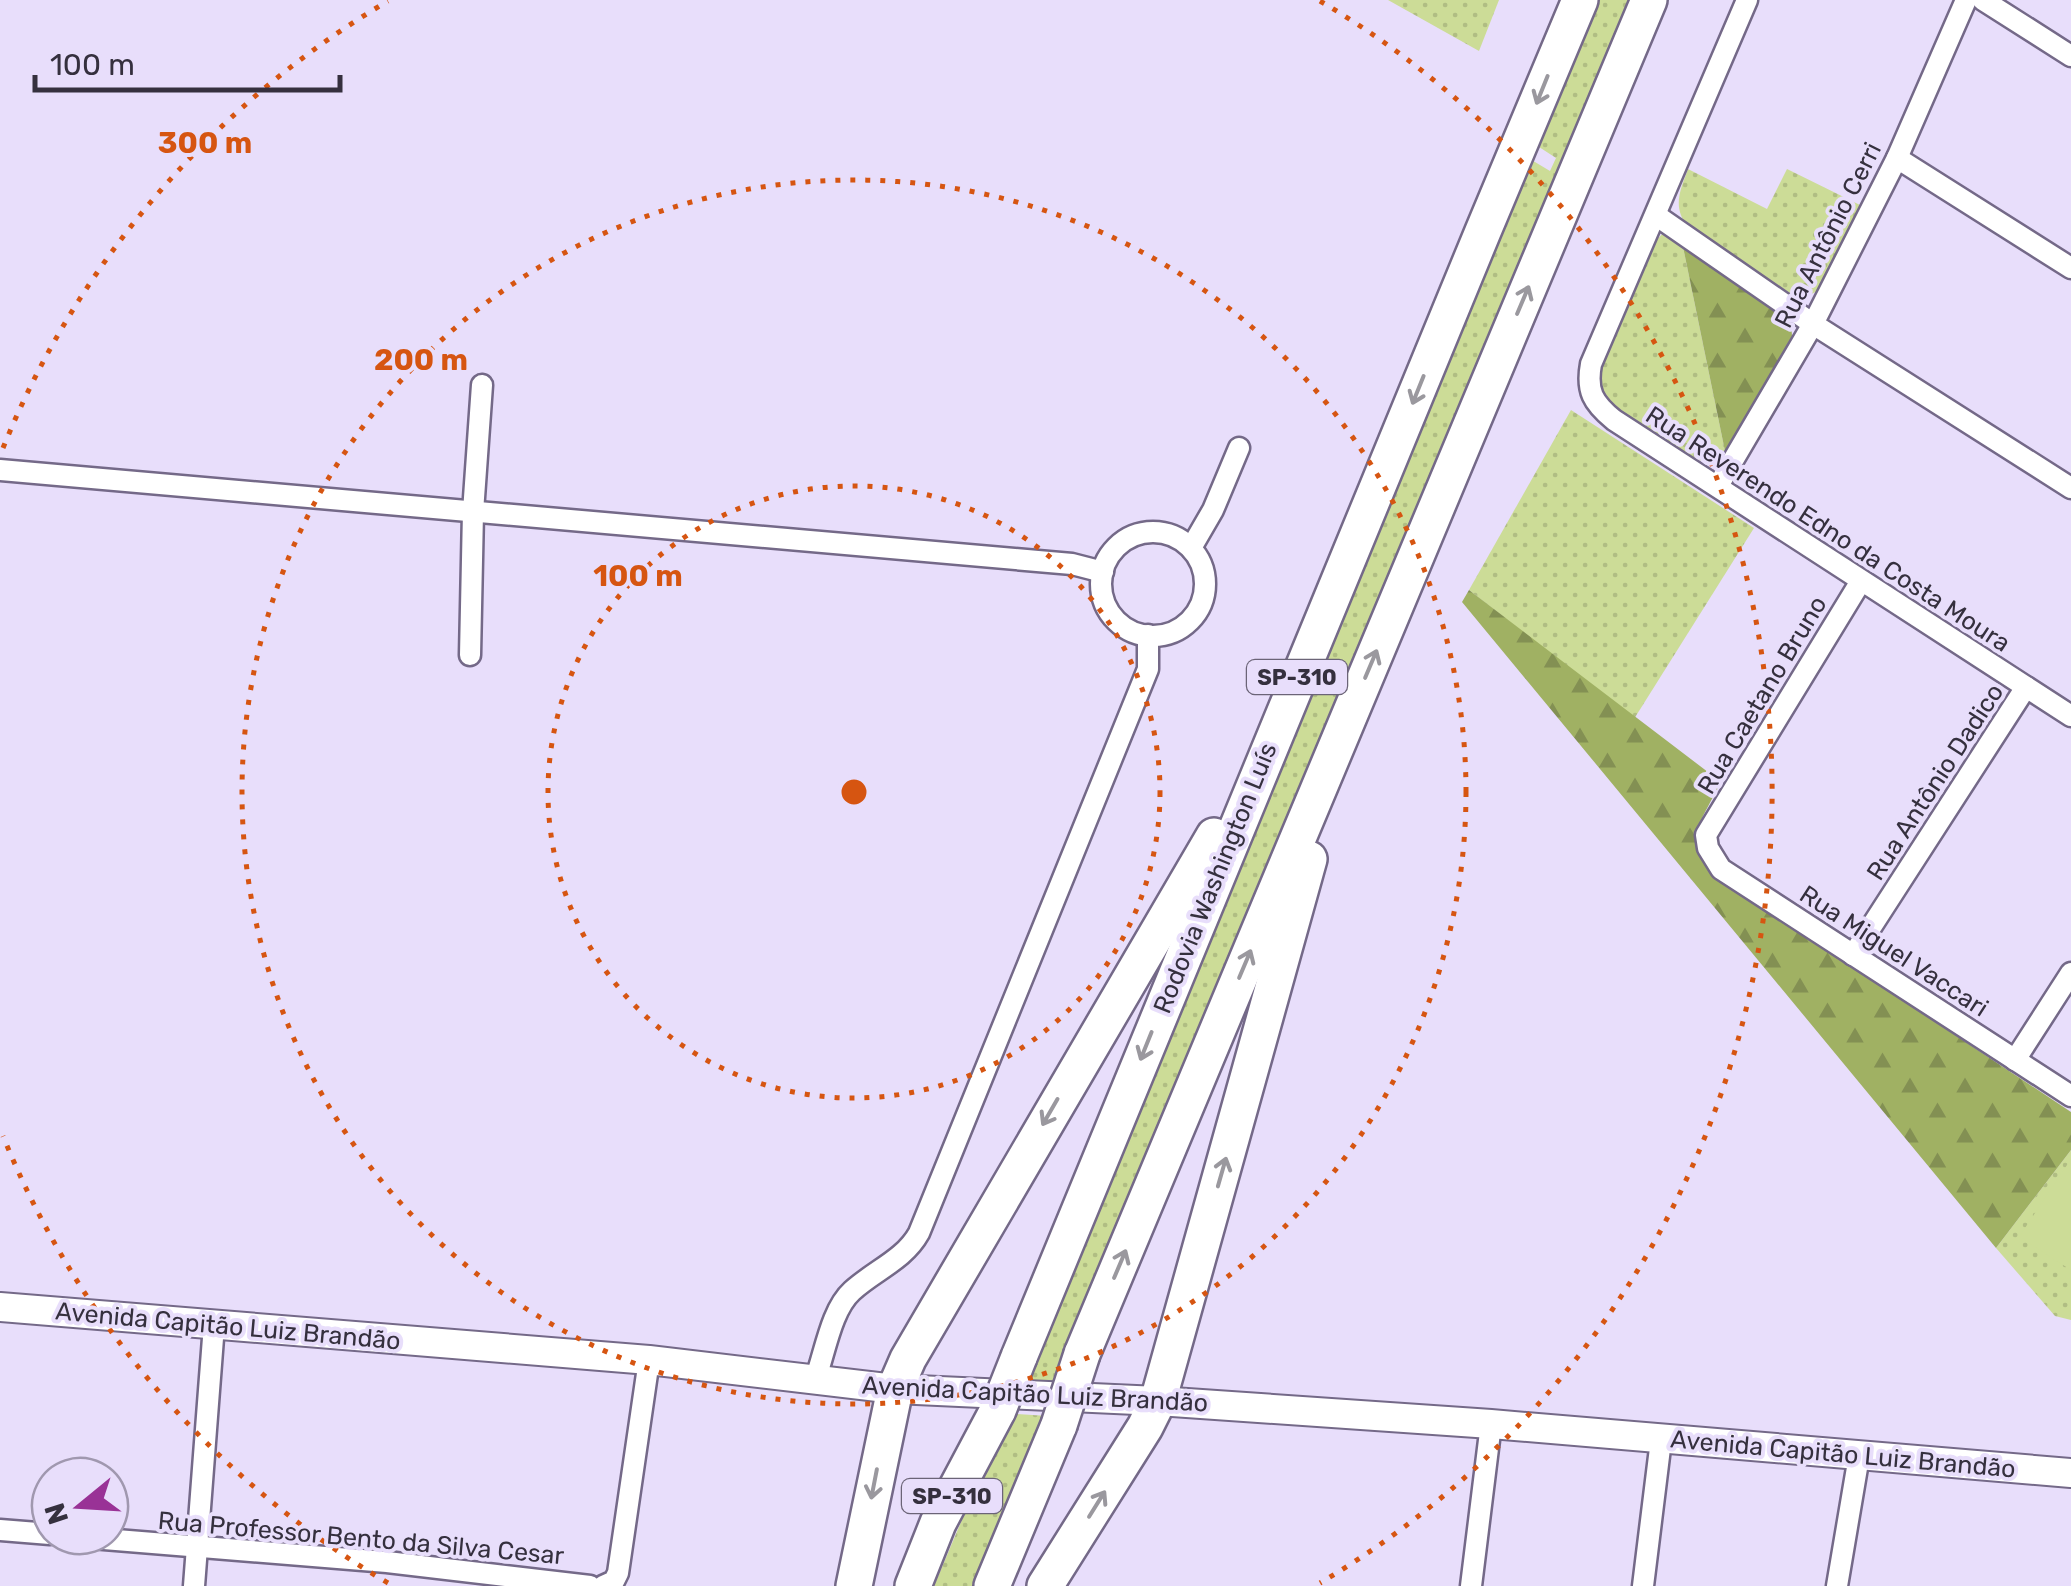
<svg xmlns="http://www.w3.org/2000/svg" width="2071" height="1586" font-family="Rubik,sans-serif">
  <style>
    .grass { fill: url(#grass-dots) }
    .forest { fill: url(#forest-firs) }
    .garden { fill: #ccdc97 }
    .lines { fill: none; stroke-linecap: round; stroke-linejoin: round }
    .street-casing { stroke: #746988; stroke-width: 25 }
    .secondary-casing { stroke: #746988; stroke-width: 32 }
    .highway-casing { stroke: #746988; stroke-width: 40 }
    .street { stroke: #fff; stroke-width: 20 }
    .secondary { stroke: #fff; stroke-width: 28 }
    .highway { stroke: #fff; stroke-width: 35 }
    .highway-bridge-casing { stroke: #746988; stroke-width: 40; stroke-linecap: butt }
    .highway-bridge { stroke: #fff; stroke-width: 35 }
    .oneway { stroke: #9a989e }
    .ring { fill: none; stroke: #d65511; stroke-width: 5; stroke-dasharray: 5 10 }
    .labels { text-anchor: middle; dominant-baseline: central; stroke-width: 8; stroke-linejoin: round; paint-order: stroke }
    .shield { fill: #e8defb; stroke: #6b6477; stroke-width: 2.5 }
    .shield-label { font-size: 22px; font-weight: bold; fill: #35303e }
    .street-label { font-size: 25px; fill: #35303e; stroke: #e8defb }
    .centre { fill: #d65511; stroke: #e8defb; stroke-width: 5 }
    .ring-label { font-size: 30px; text-anchor: middle; font-weight: bold; fill: #d65511; stroke: #e8defb; stroke-width: 8; stroke-linejoin: round; paint-order: stroke }
  </style>
  <defs>
    <pattern id="grass-dots" width="8" height="8" patternUnits="userSpaceOnUse" patternTransform="scale(2.5)"><rect width="8" height="8" fill="#ccdc97"/><path d="M2 2h.1M6 6h.1" fill="none" stroke="#b0bd83" stroke-width="1.8" stroke-linecap="round"/></pattern>
    <pattern id="forest-firs" width="22" height="20" patternUnits="userSpaceOnUse" patternTransform="scale(2.5)"><rect width="22" height="20" fill="#a0b163"/><path d="M5 1l3.5 6h-7zM16 11l3.5 6h-7z" fill="#839053"/></pattern>
  </defs>
  <rect width="100%" height="100%" fill="#e8defb"/>
  <g class="grass">
    <path d="M1388,0H1499L1479,51Z"/>
    <path d="M1594,0H1637L1061,1386L1029,1382L1031,1360L1525,156L1550,171L1556,158L1536,145Z"/>
    <path d="M1688,169L1767,209L1787,169L1860,205L1822,289L1805,297L1793,295L1688,227C1672,207 1680,191 1688,169Z"/>
    <path d="M1664,232L1681,237L1726,456L1720,466C1706,467 1627,425 1615,413C1601,400 1597,382 1598,364L1650,247Z"/>
    <path d="M1571,410L1754,528L1634,719L1469,590Z"/>
    <path d="M2071,1150V1320L2055,1316L1996,1248Z"/>
    <path d="M1017,1414L1048,1416L977,1586H934L1004,1420Z"/>
  </g>
  <g class="forest">
    <path d="M1681,237L1786,312L1791,322L1792,336L1726,456Z"/>
    <path d="M1469,590L1721,782C1699,826 1684,834 1717,877L2071,1112V1150L1996,1248L1462,602Z"/>
  </g>
  <path class="garden" d="M2071,1159V1270L2019,1237Z"/>
  <g class="lines">
    <g class="street-casing">
      <g id="street">
        <path d="M1747,0L1591,364C1586,391 1593,403 1614,420L2071,716"/>
        <path d="M1983,0L2071,56"/>
        <path d="M1897,158L2071,268"/>
        <path d="M1657,216L1813,324L2071,488"/>
        <path d="M0,470L1072,564L1103,572"/>
        <path d="M1718,486L1813,324L1897,158L1966,0"/>
        <circle cx="1153" cy="584" r="52"/>
        <path d="M1191,548L1213,510L1239,448"/>
        <path d="M1861,581L1706,835L1708,848L1721,869L2071,1096"/>
        <path d="M470,655L473,512L482,385"/>
        <path d="M1853,955L2026,687"/>
        <path d="M2015,1060L2071,973"/>
        <path d="M815,1380C825,1353 831,1310 852,1291C875,1270 904,1260 919,1233L1148,669V635"/>
        <path d="M0,1530L50,1534"/>
        <path d="M67,1536L387,1562L590,1586"/>
        <path d="M194,1586L214,1325"/>
        <path d="M603,1586L614,1581L618,1573L649,1360"/>
        <path d="M1471,1586L1491,1424"/>
        <path d="M1643,1586L1661,1440"/>
        <path d="M1837,1586L1859,1456"/>
      </g>
    </g>
    <g class="secondary-casing">
      <path id="secondary" d="M0,1307L649,1360L895,1389L1158,1401L1491,1424L2071,1473"/>
    </g>
    <g class="highway-casing">
      <g id="highway">
        <path d="M1082,1354L1649,0"/>
        <path d="M1019,1357C1205,904 1390,451 1580,0"/>
        <path d="M854,1586L895,1389L908,1359L1214,836"/>
        <path d="M913,1586L938,1523L998,1410"/>
        <path d="M992,1586L1059,1425"/>
        <path d="M1045,1586L1145,1427L1158,1401L1309,859"/>
      </g>
    </g>
    <use href="#street" class="street"/>
    <use href="#secondary" class="secondary"/>
    <use href="#highway" class="highway"/>
    <g class="highway-bridge-casing">
      <g id="highway-bridge">
        <path d="M998,1410L1019,1357"/>
        <path d="M1059,1425L1082,1354"/>
      </g>
    </g>
    <use href="#highway-bridge" class="highway-bridge"/>
  </g>
  <defs><path id="oneway-shaft" d="M-6 0H5M1.5-3L5.5 0L1.5 3" fill="none" stroke-width="1.6" stroke-linecap="round" stroke-linejoin="round" transform="scale(2.5)"/></defs>
  <g class="oneway">
    <use href="#oneway-shaft" transform="translate(1542 90) rotate(112)"/>
    <use href="#oneway-shaft" transform="translate(1523 300) rotate(-67)"/>
    <use href="#oneway-shaft" transform="translate(1418 390) rotate(112)"/>
    <use href="#oneway-shaft" transform="translate(1371 664) rotate(-67)"/>
    <use href="#oneway-shaft" transform="translate(1245 964) rotate(-67)"/>
    <use href="#oneway-shaft" transform="translate(1146 1046) rotate(112)"/>
    <use href="#oneway-shaft" transform="translate(1050 1112) rotate(120)"/>
    <use href="#oneway-shaft" transform="translate(1222 1172) rotate(-74)"/>
    <use href="#oneway-shaft" transform="translate(1120 1264) rotate(-67)"/>
    <use href="#oneway-shaft" transform="translate(874 1484) rotate(101)"/>
    <use href="#oneway-shaft" transform="translate(1097 1504) rotate(-58)"/>
  </g>
  <g class="ring">
    <circle cx="854" cy="792" r="306"/>
    <circle cx="854" cy="792" r="612"/>
    <path d="M388 1583A918 918 0 0 1 3 1136M3 448A918 918 0 0 1 388 1M1320 1A918 918 0 0 1 1320 1583"/>
  </g>
  <g class="labels">
    <g class="shield">
      <rect x="1247" y="660" width="100" height="34" rx="8"/>
      <rect x="902" y="1479" width="100" height="34" rx="8"/>
    </g>
    <g class="shield-label">
      <text x="1297" y="677">SP-310</text>
      <text x="952" y="1496">SP-310</text>
    </g>
    <g class="street-label">
      <text transform="translate(1828 235) rotate(-63)">Rua Antônio Cerri</text>
      <text transform="translate(1828 529) rotate(33)">Rua Reverendo Edno da Costa Moura</text>
      <text transform="translate(1762 695) rotate(-59)">Rua Caetano Bruno</text>
      <text transform="translate(1935 782) rotate(-57)">Rua Antônio Dadico</text>
      <text transform="translate(1215 878) rotate(-68)">Rodovia Washington Luís</text>
      <text transform="translate(1894 951) rotate(33)">Rua Miguel Vaccari</text>
      <text transform="translate(228 1326) rotate(5)">Avenida Capitão Luiz Brandão</text>
      <text transform="translate(1035 1394) rotate(3)">Avenida Capitão Luiz Brandão</text>
      <text transform="translate(1843 1454) rotate(5)">Avenida Capitão Luiz Brandão</text>
      <text transform="translate(361 1538) rotate(5)">Rua Professor Bento da Silva Cesar</text>
    </g>
  </g>
  <circle cx="854" cy="792" r="15" class="centre"/>
  <g class="ring-label">
    <text x="205" y="153">300 m</text>
    <text x="421" y="370">200 m</text>
    <text x="638" y="586">100 m</text>
  </g>
  <g transform="translate(80 1506) rotate(252)"><circle r="48" fill="#e8defb" stroke="#a098af" stroke-width="2.5"/>
  <path d="M0-8L18 38L0 25L-18 38Z" fill="#993296"/>
  <text y="-15" font-size="28" font-weight="bold" text-anchor="middle" fill="#35303e">N</text>
  </g>
  <path d="M35 75v15h305v-15" fill="none" stroke="#35303e" stroke-width="5"/>
  <text x="50" y="75" font-size="30" fill="#35303e" stroke="#e8defb" stroke-width="8" paint-order="stroke">100 m</text>
</svg>
